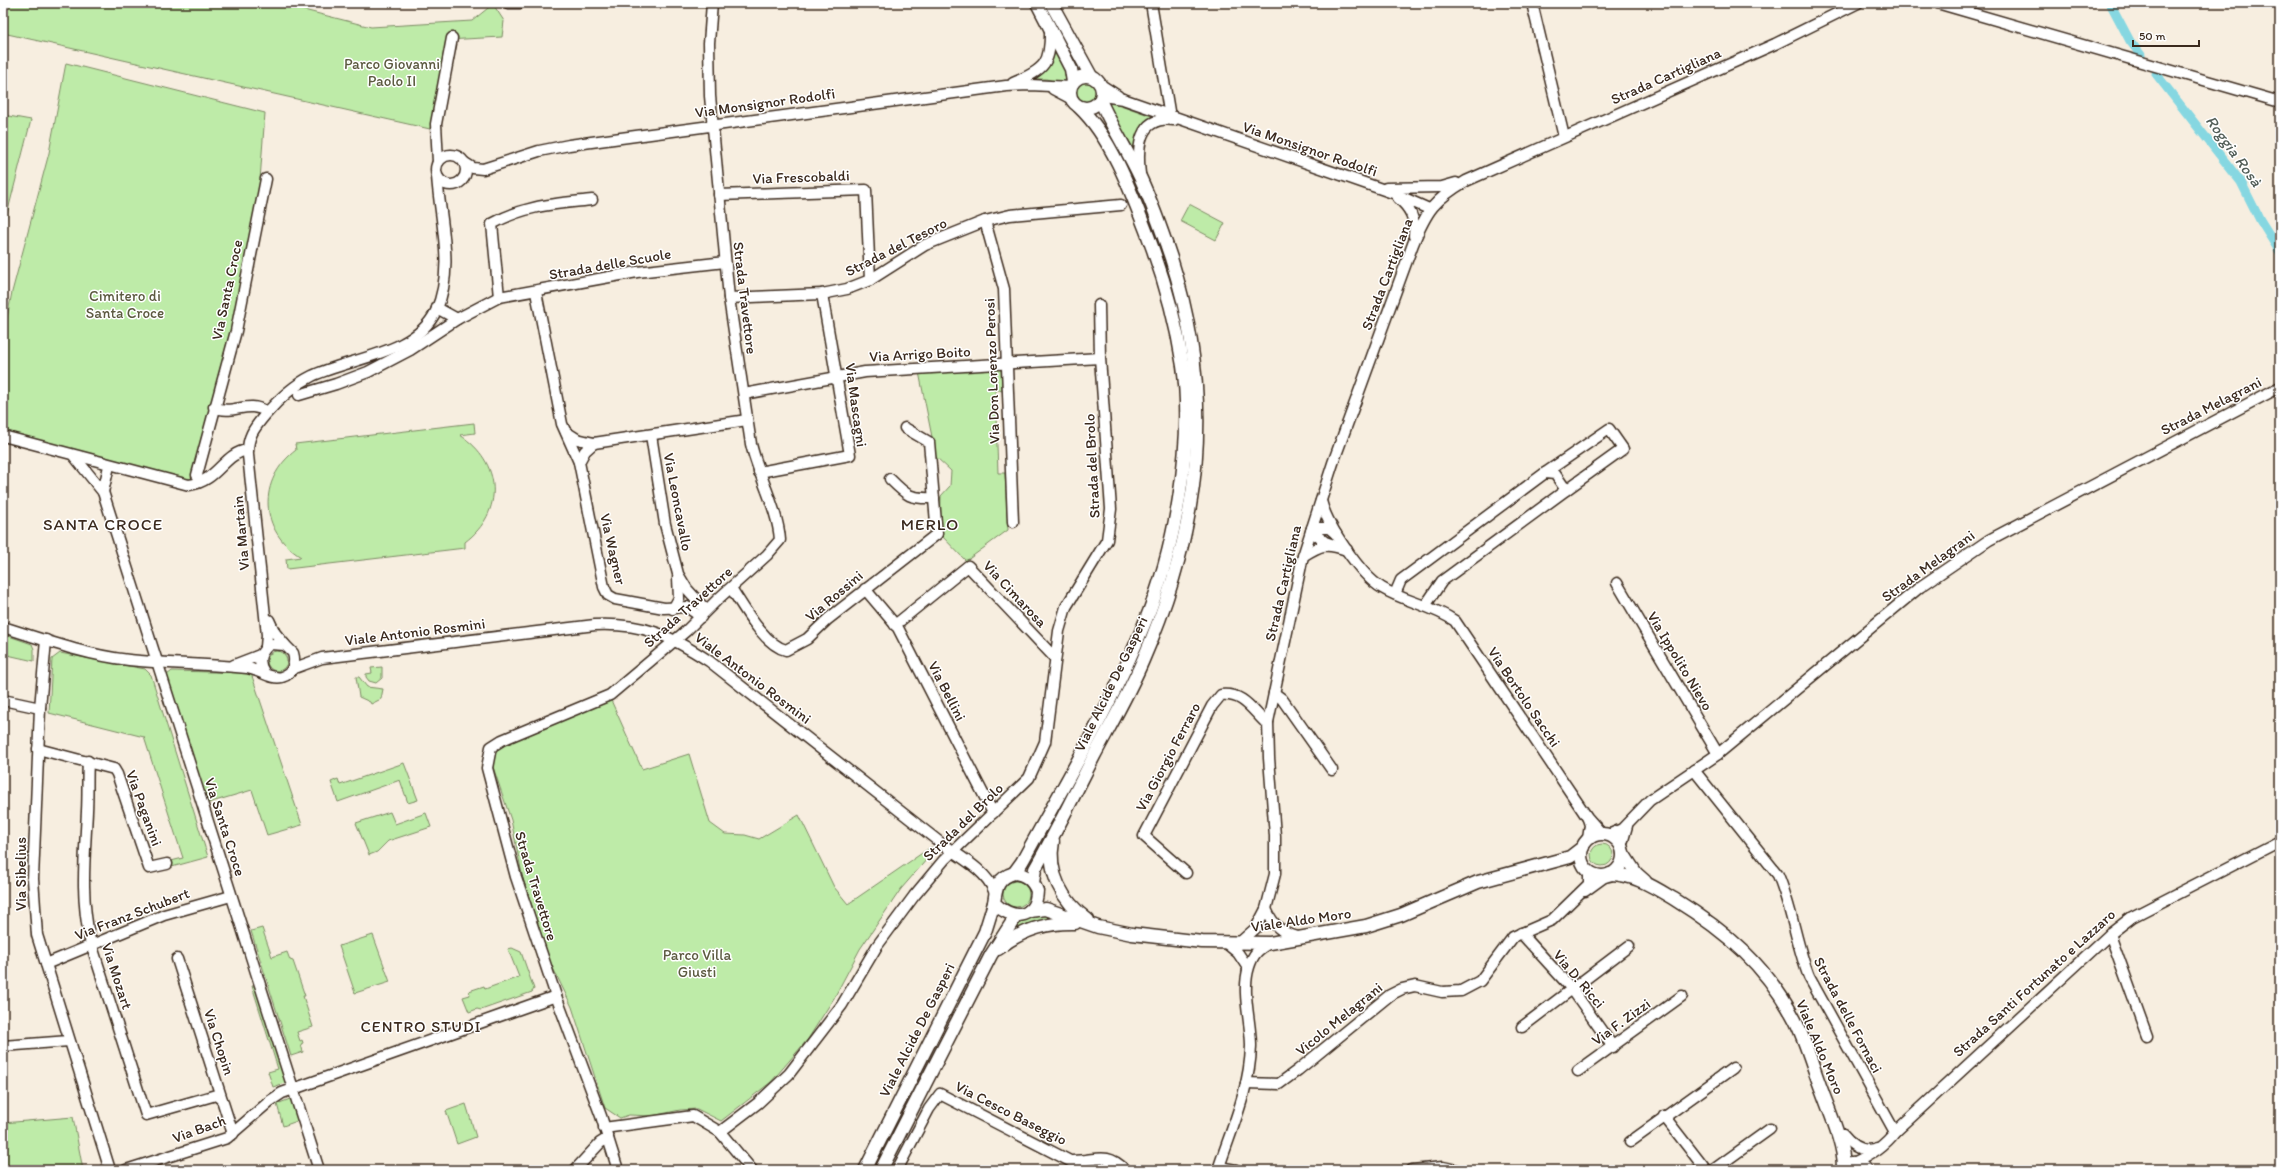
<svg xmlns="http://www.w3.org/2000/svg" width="2283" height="1173" font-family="Itim,sans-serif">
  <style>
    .green { fill: #beeba8; stroke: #7c8a63 }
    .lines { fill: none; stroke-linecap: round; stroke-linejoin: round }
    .canal { stroke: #86d7e1; stroke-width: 9 }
    .minor-casing { stroke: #3b2a1e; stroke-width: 13 }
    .major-casing { stroke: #3b2a1e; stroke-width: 15 }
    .minor { stroke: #fff; stroke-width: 10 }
    .major { stroke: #fff; stroke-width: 12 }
    .labels { text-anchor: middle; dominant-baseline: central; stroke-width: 3; stroke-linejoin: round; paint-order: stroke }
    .park-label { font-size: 15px; fill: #5c5a40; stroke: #fff }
    .street-label { font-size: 15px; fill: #3b2a1e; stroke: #fff }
    .water-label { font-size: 16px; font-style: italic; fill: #525e58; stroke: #fff }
    .neighbourhood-label { font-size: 16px; letter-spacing: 1px; fill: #3b2a1e; stroke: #fff }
    .quarter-label { font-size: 17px; letter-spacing: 1px; fill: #3b2a1e; stroke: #fff }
  </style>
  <rect width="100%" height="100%" fill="#f7eee0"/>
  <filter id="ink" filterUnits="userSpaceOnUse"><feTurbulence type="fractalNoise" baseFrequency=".025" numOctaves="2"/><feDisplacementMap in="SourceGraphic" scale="8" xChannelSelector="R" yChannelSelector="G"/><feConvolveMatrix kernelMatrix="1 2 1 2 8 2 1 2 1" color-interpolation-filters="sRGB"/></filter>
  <g filter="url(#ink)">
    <g class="green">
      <path d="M3,3H276L371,27L472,21L493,4L504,21L502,37L446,40L430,129L3,33Z"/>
      <path d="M1053,47L1070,80L1065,84L1046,79H1031Z"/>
      <path d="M66,63L265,113L258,207L240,298L191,480L3,431V339L12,292L49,153Z"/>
      <circle cx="1086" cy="92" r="10"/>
      <path d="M1112,102L1157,118L1139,134L1134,149L1109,108L1108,105Z"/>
      <path d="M3,115L31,120L3,230Z"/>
      <path d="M1189,204L1225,223L1216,240L1180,221Z"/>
      <path d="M1001,368L1002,391L995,389L998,473H1005L1008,530L966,561L940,534L941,496L950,486L951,471L936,457L919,372Z"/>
      <path d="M474,423L475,433L460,435C502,462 505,512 465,542V548L287,569L286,559L301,557C259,531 257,480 296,450L295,444Z"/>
      <path d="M3,634L32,644L34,649V661L3,654Z"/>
      <circle cx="277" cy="661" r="10"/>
      <path d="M60,653L145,669L151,675L208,857L168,868L167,862L183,858L144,737L49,713L52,659Z"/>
      <path d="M382,667V678L376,683L369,681L366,677V674L372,673L371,668Z"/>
      <path d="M172,671L251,673L302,825L267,835L252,790L205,804L167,675Z"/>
      <path d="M356,677H359L367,687L383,689L381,699L371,704L370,702L359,697Z"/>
      <path d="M610,698L642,769L689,754L710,823L725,834L745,835L759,839L799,815L834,887L848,904L931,847L934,851L901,889L860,949L834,998L808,1039L771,1082L721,1121L697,1109L680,1110L652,1116L629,1115L620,1118L605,1108L572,1007L551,964L523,879L511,820L491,761L494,751L517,737Z"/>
      <path d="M404,763L418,800L408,803L400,780L338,802L331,782L338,779L340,785Z"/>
      <path d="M390,812L395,824L426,813L431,827L388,841L377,852L369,855L356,823Z"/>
      <circle cx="1602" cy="855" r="11"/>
      <circle cx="1016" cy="894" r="13"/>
      <path d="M1041,915L1058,919L1010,935L1025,918Z"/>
      <path d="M262,928L272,957L287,952L290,960L293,961L305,996H303L313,1027L297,1032L300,1041L302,1040L303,1043L301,1044L303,1052L291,1056L251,931Z"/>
      <path d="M373,935L390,982L355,993L339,946Z"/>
      <path d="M512,948L521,952L534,989L532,992L481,1010L477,1009L469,1012L463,997L470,995L469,991L484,986L485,989L519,977L508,949Z"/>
      <path d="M252,986H259L288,1082L273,1087L268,1072L278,1069Z"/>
      <path d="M290,1099L293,1100L300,1120L283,1126L277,1104Z"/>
      <path d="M466,1104L476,1137L457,1144L446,1111Z"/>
      <path d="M73,1117L83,1170H3V1123Z"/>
    </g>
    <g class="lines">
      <g class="canal">
        <path d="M2110,3L2130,41L2141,55"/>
        <path d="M2156,74L2241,182L2260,220L2280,252"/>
      </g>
      <g class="minor-casing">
        <g id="minor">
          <path d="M508,3H520"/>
          <path d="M1151,3L1170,117"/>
          <path d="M1532,3L1564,137"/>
          <path d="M1937,3L2280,102"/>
          <path d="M1013,83C1046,69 1051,63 1050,28"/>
          <path d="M1101,85L1118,96"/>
          <path d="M1053,89L1072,99"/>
          <path d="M1102,96L1123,99L1393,193L1429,209"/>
          <circle cx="451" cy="170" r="15"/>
          <path d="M438,162L436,124L452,38"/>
          <path d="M465,163L473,168L483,169L539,151L569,145L1006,86L1030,85L1071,87"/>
          <path d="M1140,174C1137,148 1138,115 1174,120"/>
          <path d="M1386,188L1442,187L1456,183"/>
          <path d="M719,195L866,190L870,280"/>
          <path d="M1398,198C1410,208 1416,219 1414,236"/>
          <path d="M985,221L1004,289L1013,522"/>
          <path d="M536,292L562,424L579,462L604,587L608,595L615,599L664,608L687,607L701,617"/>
          <path d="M499,297L492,224C525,205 555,204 592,200"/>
          <path d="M729,298L822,294L847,289L870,280L925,245L985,221L1010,215L1121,205"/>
          <path d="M437,308L457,319"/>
          <path d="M744,394L865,372L1100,358"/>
          <path d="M299,395L336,384L368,372L410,350L457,319L499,297L637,272L725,262"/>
          <path d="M214,407C233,416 248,399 267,412"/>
          <path d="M566,432L577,439L594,443L747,420"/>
          <path d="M651,435L665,524L678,574L687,589L706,610"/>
          <path d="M3,436L189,485C219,481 223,453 248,450"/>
          <path d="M74,456L103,492L319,1170"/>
          <path d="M579,462L585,451L594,443"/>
          <path d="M759,472L850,455L822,294"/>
          <path d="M1545,473L1609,429L1623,449L1566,490"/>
          <path d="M197,475L236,331L266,179"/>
          <path d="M890,479C907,496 910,499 934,498"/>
          <path d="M103,492L109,466"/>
          <path d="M1321,501C1327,525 1360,575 1382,588C1405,602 1432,605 1455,621L1587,817L1602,834"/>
          <path d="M1312,528H1329L1336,534"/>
          <path d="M1311,531L1325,542L1331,544"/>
          <path d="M1303,556C1322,544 1326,543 1347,550"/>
          <path d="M1617,583L1718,754"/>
          <path d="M731,588C743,606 764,645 786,650L807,639L828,619L937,534L929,442L905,428"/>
          <path d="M865,589L898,628L993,813"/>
          <path d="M1395,594L1401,580L1420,566L1545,473L1555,474L1566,490L1442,581L1425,606"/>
          <path d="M673,609L679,598L678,578"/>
          <path d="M269,620L275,633L285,645"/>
          <path d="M895,625L968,566L1055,658"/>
          <path d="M3,627C44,640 86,655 129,660C168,664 208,664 247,668C258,669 271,680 282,677C293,674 296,663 293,653L285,645L270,644C260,652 257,661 264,672"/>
          <path d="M46,640L40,708L33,879L37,935L110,1170"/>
          <path d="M266,647L267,635L248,455C247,437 254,428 265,415C278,400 294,385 312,376C350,358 416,354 436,311C455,268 440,221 437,176"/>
          <path d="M234,665L260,655"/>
          <path d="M292,669L322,658L595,625C644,623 669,635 709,661L942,844C960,857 986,870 994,891"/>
          <path d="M1274,693L1282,699L1332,770"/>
          <path d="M3,700L40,708"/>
          <path d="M38,749L114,769L117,774L149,868L167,864"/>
          <path d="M88,761C87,778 88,794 87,811C85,856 80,894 90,940L146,1115L216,1095L222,1100"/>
          <path d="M1694,770L1778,875C1792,908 1796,944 1809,977L1895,1132"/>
          <path d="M1588,819L1590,825L1588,839"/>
          <path d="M1608,835L1622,829L1650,800L1718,754L1920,587L1989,540L2280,387"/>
          <path d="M1621,847L1627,826"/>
          <path d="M1186,873L1144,836L1212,706L1221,695C1242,693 1250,707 1264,721L1268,722"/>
          <path d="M1585,891L1607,875"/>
          <path d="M1266,909C1273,925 1281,933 1298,937"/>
          <path d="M1521,933L1572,989L1613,1047"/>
          <path d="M2110,934L2147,1036"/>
          <path d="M1227,944L1238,953L1248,968"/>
          <path d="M1238,944L1256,928L1266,909L1275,874V836L1269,758L1268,722L1303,556L1333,463L1413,244C1427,210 1434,200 1466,181L1775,44L1858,3"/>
          <path d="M177,959L233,1134"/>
          <path d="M46,964L164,915L231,896"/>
          <path d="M1522,1027L1629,946"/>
          <path d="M3,1046L69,1041"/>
          <path d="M1578,1071L1682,996"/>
          <path d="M1246,1083L1279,1084L1298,1070L1390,995L1402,989L1415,986L1442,992L1461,991L1480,981L1513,937L1552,920L1589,884V871"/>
          <path d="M1664,1116L1706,1170"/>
          <path d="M604,1128L693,1116L720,1132L752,1170"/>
          <path d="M720,1132L758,1103L789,1074L842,1005L877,946L914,896L944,860L1029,778L1045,742L1059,631L1066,607L1107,540L1111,509L1100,358L1099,305"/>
          <path d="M1843,1135C1851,1145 1862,1154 1877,1148"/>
          <path d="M1630,1142L1733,1068"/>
          <path d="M1853,1163C1869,1156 1884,1147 1895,1132L2110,934L2132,917L2280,841"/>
          <path d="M1219,1167L1236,1170"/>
          <path d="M126,1170L227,1138L270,1101L282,1093L556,996"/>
          <path d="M575,1170L600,1143L608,1138"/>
          <path d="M618,1170L601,1116L556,996L516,877L487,768L491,747L502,740L610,695L686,631L718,599L767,555L780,540C778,509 758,475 751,444L729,298L710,96L709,43L712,3"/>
          <path d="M897,1170L929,1109L940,1094L1070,1161C1094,1162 1106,1150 1125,1170"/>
          <path d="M1218,1170C1231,1130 1250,1089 1251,1046C1251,1021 1241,992 1249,967C1253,954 1258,949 1270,943"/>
          <path d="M1412,1170L1443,1167L1457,1170"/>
          <path d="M1713,1170L1770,1129"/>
        </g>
      </g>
      <g class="major-casing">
        <g id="major">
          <path d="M1037,3L1071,69L1073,82"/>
          <path d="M1051,3L1091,76"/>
          <circle cx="1086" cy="92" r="16"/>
          <circle cx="1602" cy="855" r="21"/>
          <path d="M1053,841C1047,873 1062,901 1088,920"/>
          <path d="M1623,853L1636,873L1645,881"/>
          <path d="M1014,873L1022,862C1065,783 1112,705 1145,622C1175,549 1194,444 1183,366C1176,321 1164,278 1148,236C1132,194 1112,138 1079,107"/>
          <path d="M1014,873C1026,874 1033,880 1037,891C1036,921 1011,920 994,903C996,888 997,878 1014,873Z"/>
          <path d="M1610,874C1634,874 1654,887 1674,899C1726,931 1766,965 1795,1020C1806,1042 1813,1068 1822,1091C1830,1113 1844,1144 1844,1167"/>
          <path d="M1033,883L1035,869C1056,832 1075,793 1094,756C1111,724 1129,693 1143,660C1201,527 1216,398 1171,258C1162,231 1152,203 1140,177C1128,151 1112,127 1100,100"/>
          <path d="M1029,911L1046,909L1098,927L1132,934L1202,942L1270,943L1366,926L1401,915L1478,882L1570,857L1583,847"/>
          <path d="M998,949C1020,931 1045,922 1075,923"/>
          <path d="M865,1170L985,932L994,903"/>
          <path d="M881,1170L991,955L1016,916"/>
          <path d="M1842,1170C1848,1160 1859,1161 1865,1170"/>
        </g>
      </g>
      <use href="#minor" class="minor"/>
      <use href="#major" class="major"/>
    </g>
  </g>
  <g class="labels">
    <g class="park-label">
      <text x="392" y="64">Parco Giovanni<tspan x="392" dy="17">Paolo II</tspan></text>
      <text x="125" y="296">Cimitero di<tspan x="125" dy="17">Santa Croce</tspan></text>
      <text x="697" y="955">Parco Villa<tspan x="697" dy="17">Giusti</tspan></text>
    </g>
    <g class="street-label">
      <text transform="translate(1666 76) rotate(-24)">Strada Cartigliana</text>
      <text transform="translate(765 103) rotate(-8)">Via Monsignor Rodolfi</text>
      <text transform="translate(1310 149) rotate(19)">Via Monsignor Rodolfi</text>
      <text transform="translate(801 177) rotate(-2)">Via Frescobaldi</text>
      <text transform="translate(896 247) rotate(-27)">Strada del Tesoro</text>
      <text transform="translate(610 264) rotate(-10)">Strada delle Scuole</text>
      <text transform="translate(1387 274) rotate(-69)">Strada Cartigliana</text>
      <text transform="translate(227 290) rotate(-78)">Via Santa Croce</text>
      <text transform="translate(745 298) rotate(83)">Strada Travettore</text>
      <text transform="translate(920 354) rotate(-3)">Via Arrigo Boito</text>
      <text transform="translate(992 371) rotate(-92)">Via Don Lorenzo Perosi</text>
      <text transform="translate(856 405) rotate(82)">Via Mascagni</text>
      <text transform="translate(2211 406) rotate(-27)">Strada Melagrani</text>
      <text transform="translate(1092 466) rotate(-93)">Strada del Brolo</text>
      <text transform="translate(678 502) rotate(79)">Via Leoncavallo</text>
      <text transform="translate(241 533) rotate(-95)">Via Martain</text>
      <text transform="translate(613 549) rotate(77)">Via Wagner</text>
      <text transform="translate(1928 566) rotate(-36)">Strada Melagrani</text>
      <text transform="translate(1283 583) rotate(-77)">Strada Cartigliana</text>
      <text transform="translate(1015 594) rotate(47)">Via Cimarosa</text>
      <text transform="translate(834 596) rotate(-40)">Via Rossini</text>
      <text transform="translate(688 607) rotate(-42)">Strada Travettore</text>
      <text transform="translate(415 632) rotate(-7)">Viale Antonio Rosmini</text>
      <text transform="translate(1680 661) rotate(59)">Via Ippolito Nievo</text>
      <text transform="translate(753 678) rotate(37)">Viale Antonio Rosmini</text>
      <text transform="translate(1111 684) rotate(-64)">Viale Alcide De Gasperi</text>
      <text transform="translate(947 691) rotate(63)">Via Bellini</text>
      <text transform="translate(1524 697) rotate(56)">Via Bortolo Sacchi</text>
      <text transform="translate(1168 757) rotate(-62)">Via Giorgio Ferraro</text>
      <text transform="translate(144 808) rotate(70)">Via Paganini</text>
      <text transform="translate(963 822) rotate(-44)">Strada del Brolo</text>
      <text transform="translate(225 827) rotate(72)">Via Santa Croce</text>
      <text transform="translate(21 874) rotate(-90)">Via Sibelius</text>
      <text transform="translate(536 886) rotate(73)">Strada Travettore</text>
      <text transform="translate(132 914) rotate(-21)">Via Franz Schubert</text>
      <text transform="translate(1301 920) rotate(-8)">Viale Aldo Moro</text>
      <text transform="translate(117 976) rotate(72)">Via Mozart</text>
      <text transform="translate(1579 979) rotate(50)">Via D. Ricci</text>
      <text transform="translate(2034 983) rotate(-42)">Strada Santi Fortunato e Lazzaro</text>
      <text transform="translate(1848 1015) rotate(62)">Strada delle Fornaci</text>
      <text transform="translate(1339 1019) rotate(-39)">Vicolo Melagrani</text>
      <text transform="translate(1621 1022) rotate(-36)">Via F. Zizzi</text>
      <text transform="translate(917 1030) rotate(-63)">Viale Alcide De Gasperi</text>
      <text transform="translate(219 1042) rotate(72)">Via Chopin</text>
      <text transform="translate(1820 1047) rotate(67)">Viale Aldo Moro</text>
      <text transform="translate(1011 1113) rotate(27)">Via Cesco Baseggio</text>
      <text transform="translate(199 1129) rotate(-20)">Via Bach</text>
    </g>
    <g class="water-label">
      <text transform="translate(2234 151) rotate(54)">Roggia Rosà</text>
    </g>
    <g class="neighbourhood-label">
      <text x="421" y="1026">CENTRO STUDI</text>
    </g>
    <g class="quarter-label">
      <text x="103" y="524">SANTA CROCE</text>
      <text x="930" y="524">MERLO</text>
    </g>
  </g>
  <rect width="2283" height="1173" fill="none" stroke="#fff" stroke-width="16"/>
  <rect x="8" y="8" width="2267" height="1157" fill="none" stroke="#3b2a1e" stroke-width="1.5" filter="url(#ink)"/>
  <path d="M2133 40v6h66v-6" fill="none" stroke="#3b2a1e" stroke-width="2"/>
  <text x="2139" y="40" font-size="12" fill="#3b2a1e" stroke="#ffffff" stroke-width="3" paint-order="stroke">50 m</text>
</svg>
